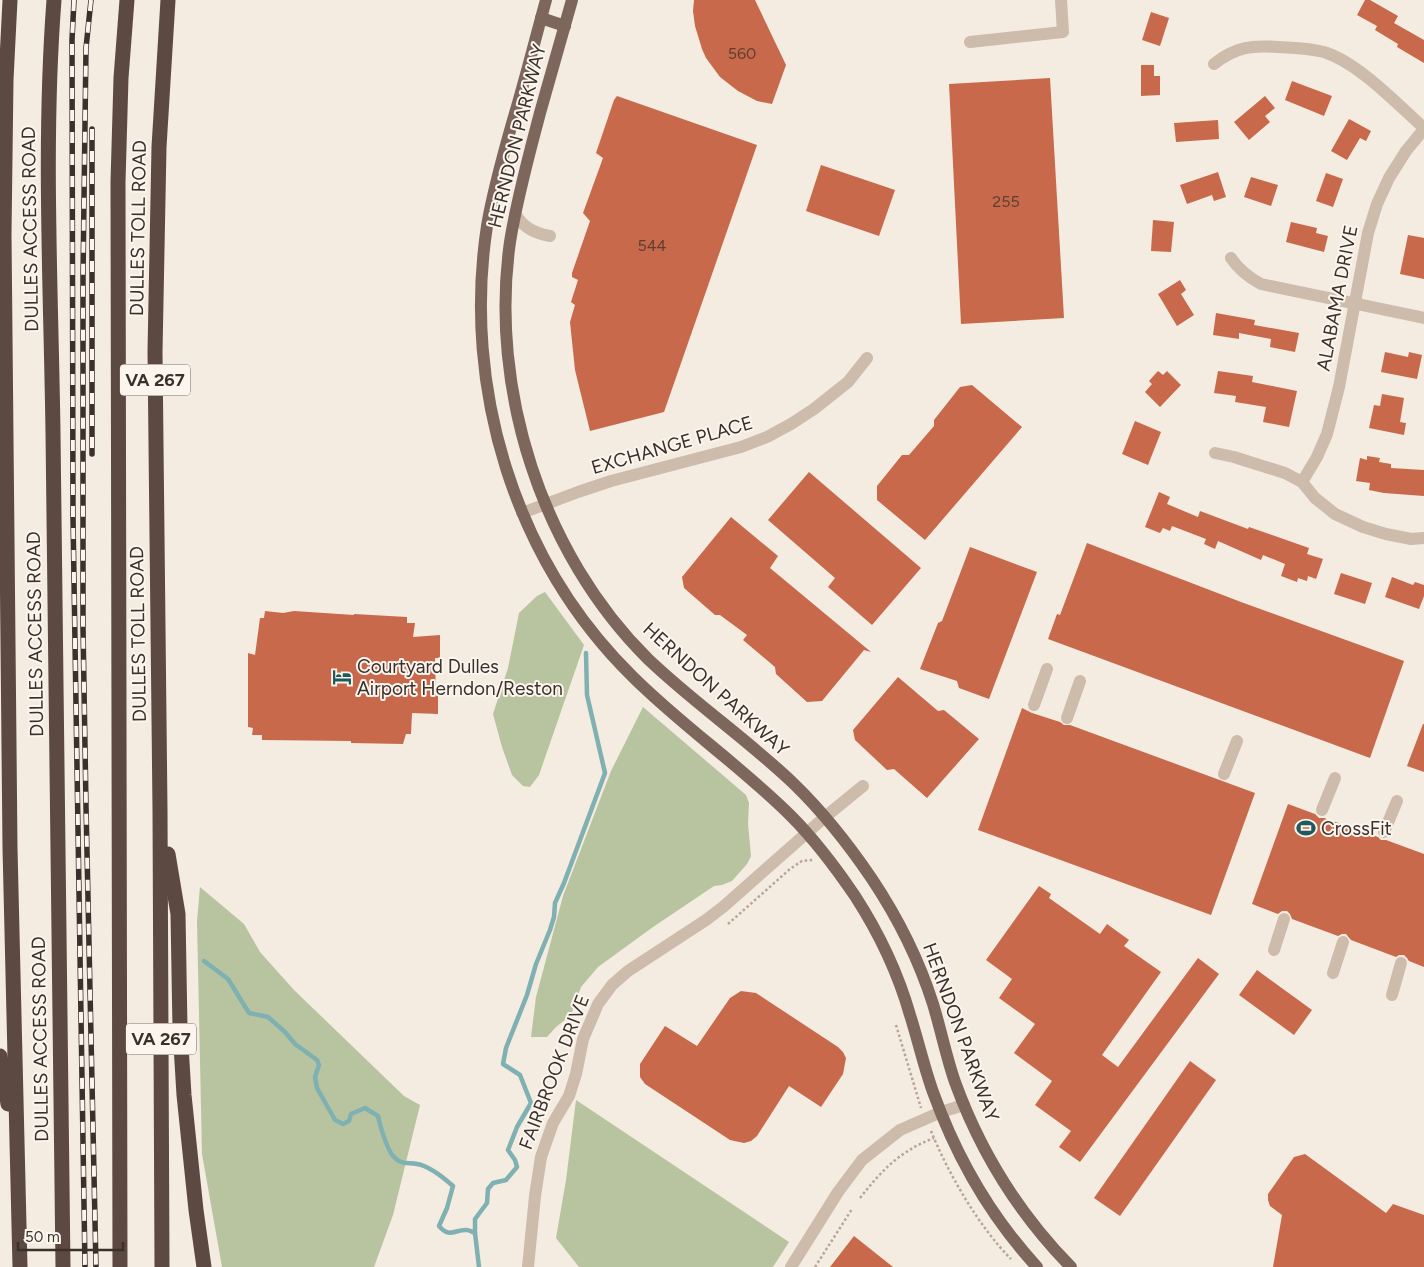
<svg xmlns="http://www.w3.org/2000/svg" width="1424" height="1267" font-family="Figtree,sans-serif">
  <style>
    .green { fill: #b8c4a0 }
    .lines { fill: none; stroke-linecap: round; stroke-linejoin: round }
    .stream { stroke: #7fb0b2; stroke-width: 4.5 }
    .building { fill: #c8694b }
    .path { stroke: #b9a596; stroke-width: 2.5; stroke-dasharray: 2.5 2.5; stroke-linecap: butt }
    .minor { stroke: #cdbbac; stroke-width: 12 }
    .major { stroke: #7d675c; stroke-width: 12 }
    .highway { stroke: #5c4a42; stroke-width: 15 }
    .rail-casing { stroke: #3b302b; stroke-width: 5.5 }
    .rail { stroke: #fbf5ee; stroke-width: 4; stroke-dasharray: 11; stroke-linecap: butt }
    .labels { text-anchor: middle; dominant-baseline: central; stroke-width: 4; stroke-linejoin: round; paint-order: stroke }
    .number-label { font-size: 16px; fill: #5e3e33 }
    .shield { fill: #fbf5ee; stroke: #756b66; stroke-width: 1 }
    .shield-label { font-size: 18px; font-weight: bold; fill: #3b302b }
    .street-label { font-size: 19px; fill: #3b302b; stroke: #fbf5ee }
    .poi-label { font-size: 19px; fill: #3b302b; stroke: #fbf5ee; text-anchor: start }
  </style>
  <rect width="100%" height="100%" fill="#f4ebe1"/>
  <g class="green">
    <path d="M545,592L584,645L539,775L530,787L523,786L512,775L502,747L493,714L508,668L519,613L537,596Z"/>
    <path d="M643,707L746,795L749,803L748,824L751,856L747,864L732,881L722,885L714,886L653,927L598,967L581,987L571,1015L556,1027L547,1037H531L536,997L563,896L611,771Z"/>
    <path d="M200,887L244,924L260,952L294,990L404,1096L420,1105L393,1215L374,1267H222L202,1154L197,921Z"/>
    <path d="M576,1100L789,1242L773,1267H579L556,1238L566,1180Z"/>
  </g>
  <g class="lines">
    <g class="stream">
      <path d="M204,961L228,979L249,1013L268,1017L285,1032L295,1044L317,1060L319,1065L315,1077L317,1088L335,1120L343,1124L349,1121L351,1114L365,1108L378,1116C380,1126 387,1149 393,1156C402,1166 408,1162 417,1164C430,1166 444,1178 453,1186L447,1208L439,1226C450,1239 455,1229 467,1230C469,1230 472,1232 475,1233"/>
      <path d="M479,1267L475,1233V1219L487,1203L488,1189L493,1183L506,1180L517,1167L515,1160L508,1150L517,1127L531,1103L520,1075L503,1064L506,1048L527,995L536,964L550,930L554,917L555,903L564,883L605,773L587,695L586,653"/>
    </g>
  </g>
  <g class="building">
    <path d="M694,0H755L786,65L772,104L757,101L738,91L720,77L706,58L702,49L695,26L693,11Z"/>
    <path d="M1365,0H1370L1398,16L1394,23L1424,40V63L1397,47L1398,44L1375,30L1377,26L1357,15Z"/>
    <path d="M1151,12L1169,18L1160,46L1142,40Z"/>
    <path d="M1141,65H1154V76H1160V95L1141,96Z"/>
    <path d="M1050,78L1064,318L961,324L949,84Z"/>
    <path d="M1292,81L1332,96L1324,116L1285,100Z"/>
    <path d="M617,96L757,145L664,412L590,431L575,370L570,322L575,305L571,302L578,280L572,277V273L590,221L583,213L603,158L596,153L614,100Z"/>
    <path d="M1265,96L1275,108L1265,116L1270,122L1249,140L1234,122Z"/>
    <path d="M1349,119L1371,131L1366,141L1360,138L1347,160L1331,151Z"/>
    <path d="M1218,120L1219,139L1176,142L1174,123Z"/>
    <path d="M821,165L895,190L879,236L806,211Z"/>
    <path d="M1218,172L1226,197L1214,201L1212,195L1187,204L1180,185Z"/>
    <path d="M1326,173L1343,179L1333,207L1316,201Z"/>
    <path d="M1251,177L1278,185L1271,206L1244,197Z"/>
    <path d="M1153,220L1174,222L1171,252L1151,251Z"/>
    <path d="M1291,222L1317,228L1316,233L1328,236L1324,252L1286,242Z"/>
    <path d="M1408,235L1424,238V279L1400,274Z"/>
    <path d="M1180,280L1186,290L1181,294L1194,315L1177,326L1158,294Z"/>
    <path d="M1216,313L1255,320L1254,325L1299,333L1295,352L1270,347L1271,339L1239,333V339L1213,335Z"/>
    <path d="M1385,352L1408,357L1409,352L1422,355L1417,379L1381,372Z"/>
    <path d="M1158,371L1163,375L1167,371L1181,385L1160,407L1145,392L1152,384L1149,381Z"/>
    <path d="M1218,371L1253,376L1252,382L1297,391L1289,427L1263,422L1266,407L1235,402L1236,396L1214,393Z"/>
    <path d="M972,385L1022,427L925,540L877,500V486L902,455H909L934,426V420L960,387Z"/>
    <path d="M1382,394L1404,398L1400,422L1406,423L1404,435L1369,428L1374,405L1380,406Z"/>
    <path d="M1135,421L1161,432L1148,465L1122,454Z"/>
    <path d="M1367,456L1380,458L1379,462L1391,464V468L1424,470V496L1384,493L1369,490L1370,483L1356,481L1360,458L1367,460Z"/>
    <path d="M809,472L921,568L872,625L828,587L835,578L768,520Z"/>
    <path d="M1159,492L1170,497L1167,504L1198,517L1200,511L1248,529L1249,527L1309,548L1307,554L1323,559L1316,579L1308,576L1307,581L1298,578L1297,582L1281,576L1285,564L1263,555L1261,560L1218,541L1215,549L1204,544L1206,539L1172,526L1170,531L1163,528L1160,533L1145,527Z"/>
    <path d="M731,517L778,556L770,568L871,652L864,650L822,701L807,702L776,674L775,667L743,640L747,635L720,615H715L684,588L682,577Z"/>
    <path d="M1087,543L1241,602L1404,661L1370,758L1048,639L1057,614L1060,615Z"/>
    <path d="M970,547L1037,572L989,699L959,688L957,681L920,669L938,623L942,621Z"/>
    <path d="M1341,573L1372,583L1365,604L1334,594Z"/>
    <path d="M1392,577L1413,585L1415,582L1424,585V596L1419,609L1385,597Z"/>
    <path d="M265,611L283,613L294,611L354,615V614L407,617V623H415L413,637L440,635V658H435L436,696L438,695V714L412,713L411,734H406L403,744L351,743V741L262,740V735H252L253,728L248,727V653L255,655L260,618H264Z"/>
    <path d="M898,677L938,711L944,710L979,739L927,798L894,769L887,770L855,740L853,730Z"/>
    <path d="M1022,708L1032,713L1060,722L1064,725H1070L1255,793L1211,915L978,830Z"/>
    <path d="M1423,724H1424V772L1407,766Z"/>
    <path d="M1288,804L1315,814L1319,818H1324L1378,837L1381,840H1386L1424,854V967L1409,961L1407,958L1404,955H1399L1396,957L1351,940L1346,934H1342L1338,936L1292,919L1290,914L1287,911H1282L1278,914L1252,904Z"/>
    <path d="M1039,886L1051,894L1049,898L1100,934L1107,924L1129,940L1124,946L1161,972L1102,1055L1118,1067L1198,958L1219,974L1080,1162L1059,1147L1071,1131L1035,1105L1052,1081L1014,1053L1035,1024L999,998L1012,979L986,960Z"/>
    <path d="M1257,970L1312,1010L1294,1035L1239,995Z"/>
    <path d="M741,991L756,993L838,1047L843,1052L846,1058L843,1074L821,1107L789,1086L757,1136L751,1141L744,1143L730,1140L645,1084L640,1077V1064L665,1026L697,1046L730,998Z"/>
    <path d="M1190,1061L1216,1080L1120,1216L1094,1198Z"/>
    <path d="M1305,1154L1386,1213L1393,1204L1424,1215V1267H1273L1282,1215L1270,1206L1268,1200V1194L1294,1157Z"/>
    <path d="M854,1236L893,1267H830Z"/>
  </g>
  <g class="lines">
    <g class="path">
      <path d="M728,924L790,869L802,861L813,860"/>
      <path d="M896,1025L921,1108"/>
      <path d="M931,1131C948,1173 979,1227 1011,1259"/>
      <path d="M860,1198C882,1170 900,1151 934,1138"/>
      <path d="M815,1267L852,1209"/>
    </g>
    <g class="minor">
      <path d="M970,42L1063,32L1061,0"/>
      <path d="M1214,64C1235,47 1252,45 1278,47C1294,48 1309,48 1324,52C1359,63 1397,104 1424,128"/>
      <path d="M515,214C524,228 534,233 550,236"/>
      <path d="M1231,258C1239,270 1248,277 1261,284L1424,318"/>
      <path d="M1215,453L1234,457L1285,473L1302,482L1315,498L1335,514L1363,527L1386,534L1411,539L1424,538"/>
      <path d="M1302,482L1317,457L1327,434L1339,387L1368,233L1377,204L1389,178L1406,151L1424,129"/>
      <path d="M522,513L578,492L611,481L741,447L767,437L791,424L814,409L848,382L867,358"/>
      <path d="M1034,705L1047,669"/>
      <path d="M1067,718L1080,681"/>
      <path d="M1224,774L1237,741"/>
      <path d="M1322,810L1335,778"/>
      <path d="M1384,832L1397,801"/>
      <path d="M1274,950L1284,919"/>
      <path d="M1333,973L1343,942"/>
      <path d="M1392,995L1401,963"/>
      <path d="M528,1267L535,1196L541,1157L553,1123L569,1096L576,1074L583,1039L598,1004L612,985L628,971L706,920L723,907L825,817L863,786"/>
      <path d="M791,1267L838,1192L862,1160L900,1130L941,1112L964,1105"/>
    </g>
    <g class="major">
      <path d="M546,0C535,40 525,80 513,120C503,155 493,190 487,226C462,388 515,561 632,676C682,726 741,766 791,816C815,840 836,868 855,896C879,933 898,973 910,1015C918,1040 924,1067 933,1092C956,1156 991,1217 1037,1267"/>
      <path d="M572,0C561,38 551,75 540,113C529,155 517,198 510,242C489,389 542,554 648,659C694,703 747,739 793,783C823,812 849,845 872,879C898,918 919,960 933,1004C941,1030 946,1056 955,1082C980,1151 1020,1215 1071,1267"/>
      <path d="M541,18L565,26"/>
    </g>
    <g class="highway">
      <path d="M10,0L6,80L4,234L10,848L20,1267"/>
      <path d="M54,0C43,144 51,288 53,433C55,711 61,989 63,1267"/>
      <path d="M168,854L178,914L180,1029L184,1095L196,1210L204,1267"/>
      <path d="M0,1056L8,1104"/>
      <path d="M120,1267L118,182L121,78L127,0"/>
      <path d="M162,1267L160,810L155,352L159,147L168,0"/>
    </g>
    <g class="rail-casing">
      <g id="rail">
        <path d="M74,0L72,40L73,517L85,1267"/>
        <path d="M91,0L86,48L83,277V627L86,806L96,1267"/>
        <path d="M92,129V454"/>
      </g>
    </g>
    <use href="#rail" class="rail"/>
  </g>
  <defs>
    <g id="hotel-bare" transform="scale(1.5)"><path d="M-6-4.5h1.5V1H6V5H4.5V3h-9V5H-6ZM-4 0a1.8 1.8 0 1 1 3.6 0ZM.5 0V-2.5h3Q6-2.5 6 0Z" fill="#1f5a5e" stroke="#fbf5ee" stroke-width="2.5" paint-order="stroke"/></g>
    <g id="stadium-bare" transform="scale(1.5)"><path d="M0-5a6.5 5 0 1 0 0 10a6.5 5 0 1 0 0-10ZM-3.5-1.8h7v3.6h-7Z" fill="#1f5a5e" stroke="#fbf5ee" stroke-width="2.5" paint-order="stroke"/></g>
  </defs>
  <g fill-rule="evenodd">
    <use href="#hotel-bare" x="342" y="677"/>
    <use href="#stadium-bare" x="1306" y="828"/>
  </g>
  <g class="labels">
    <g class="number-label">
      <text x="742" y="53">560</text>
      <text x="1006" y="201">255</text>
      <text x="652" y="245">544</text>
    </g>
    <g class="shield">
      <rect x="120" y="364.5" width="70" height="31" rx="4"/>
      <rect x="126" y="1023.5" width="70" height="31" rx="4"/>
    </g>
    <g class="shield-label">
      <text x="155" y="380">VA 267</text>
      <text x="161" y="1039">VA 267</text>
    </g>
    <g class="street-label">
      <text transform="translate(517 136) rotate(-76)">HERNDON PARKWAY</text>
      <text transform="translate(138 228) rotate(-89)">DULLES TOLL ROAD</text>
      <text transform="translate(30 229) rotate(-91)">DULLES ACCESS ROAD</text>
      <text transform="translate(1337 298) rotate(-79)">ALABAMA DRIVE</text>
      <text transform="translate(672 445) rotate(-16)">EXCHANGE PLACE</text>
      <text transform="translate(35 634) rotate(-91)">DULLES ACCESS ROAD</text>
      <text transform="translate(138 634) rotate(-91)">DULLES TOLL ROAD</text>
      <text transform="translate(716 689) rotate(42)">HERNDON PARKWAY</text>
      <text transform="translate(961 1032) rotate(70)">HERNDON PARKWAY</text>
      <text transform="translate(40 1039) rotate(-91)">DULLES ACCESS ROAD</text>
      <text transform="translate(554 1072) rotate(-69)">FAIRBROOK DRIVE</text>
    </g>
    <g class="poi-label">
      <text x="357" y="666">Courtyard Dulles<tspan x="357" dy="22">Airport Herndon/Reston</tspan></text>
      <text x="1321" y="828">CrossFit</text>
    </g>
  </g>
  <path d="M18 1242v8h105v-8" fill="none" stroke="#3b302b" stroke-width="2.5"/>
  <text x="25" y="1242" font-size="15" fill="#3b302b" stroke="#fbf5ee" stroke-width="4" paint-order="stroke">50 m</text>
</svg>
